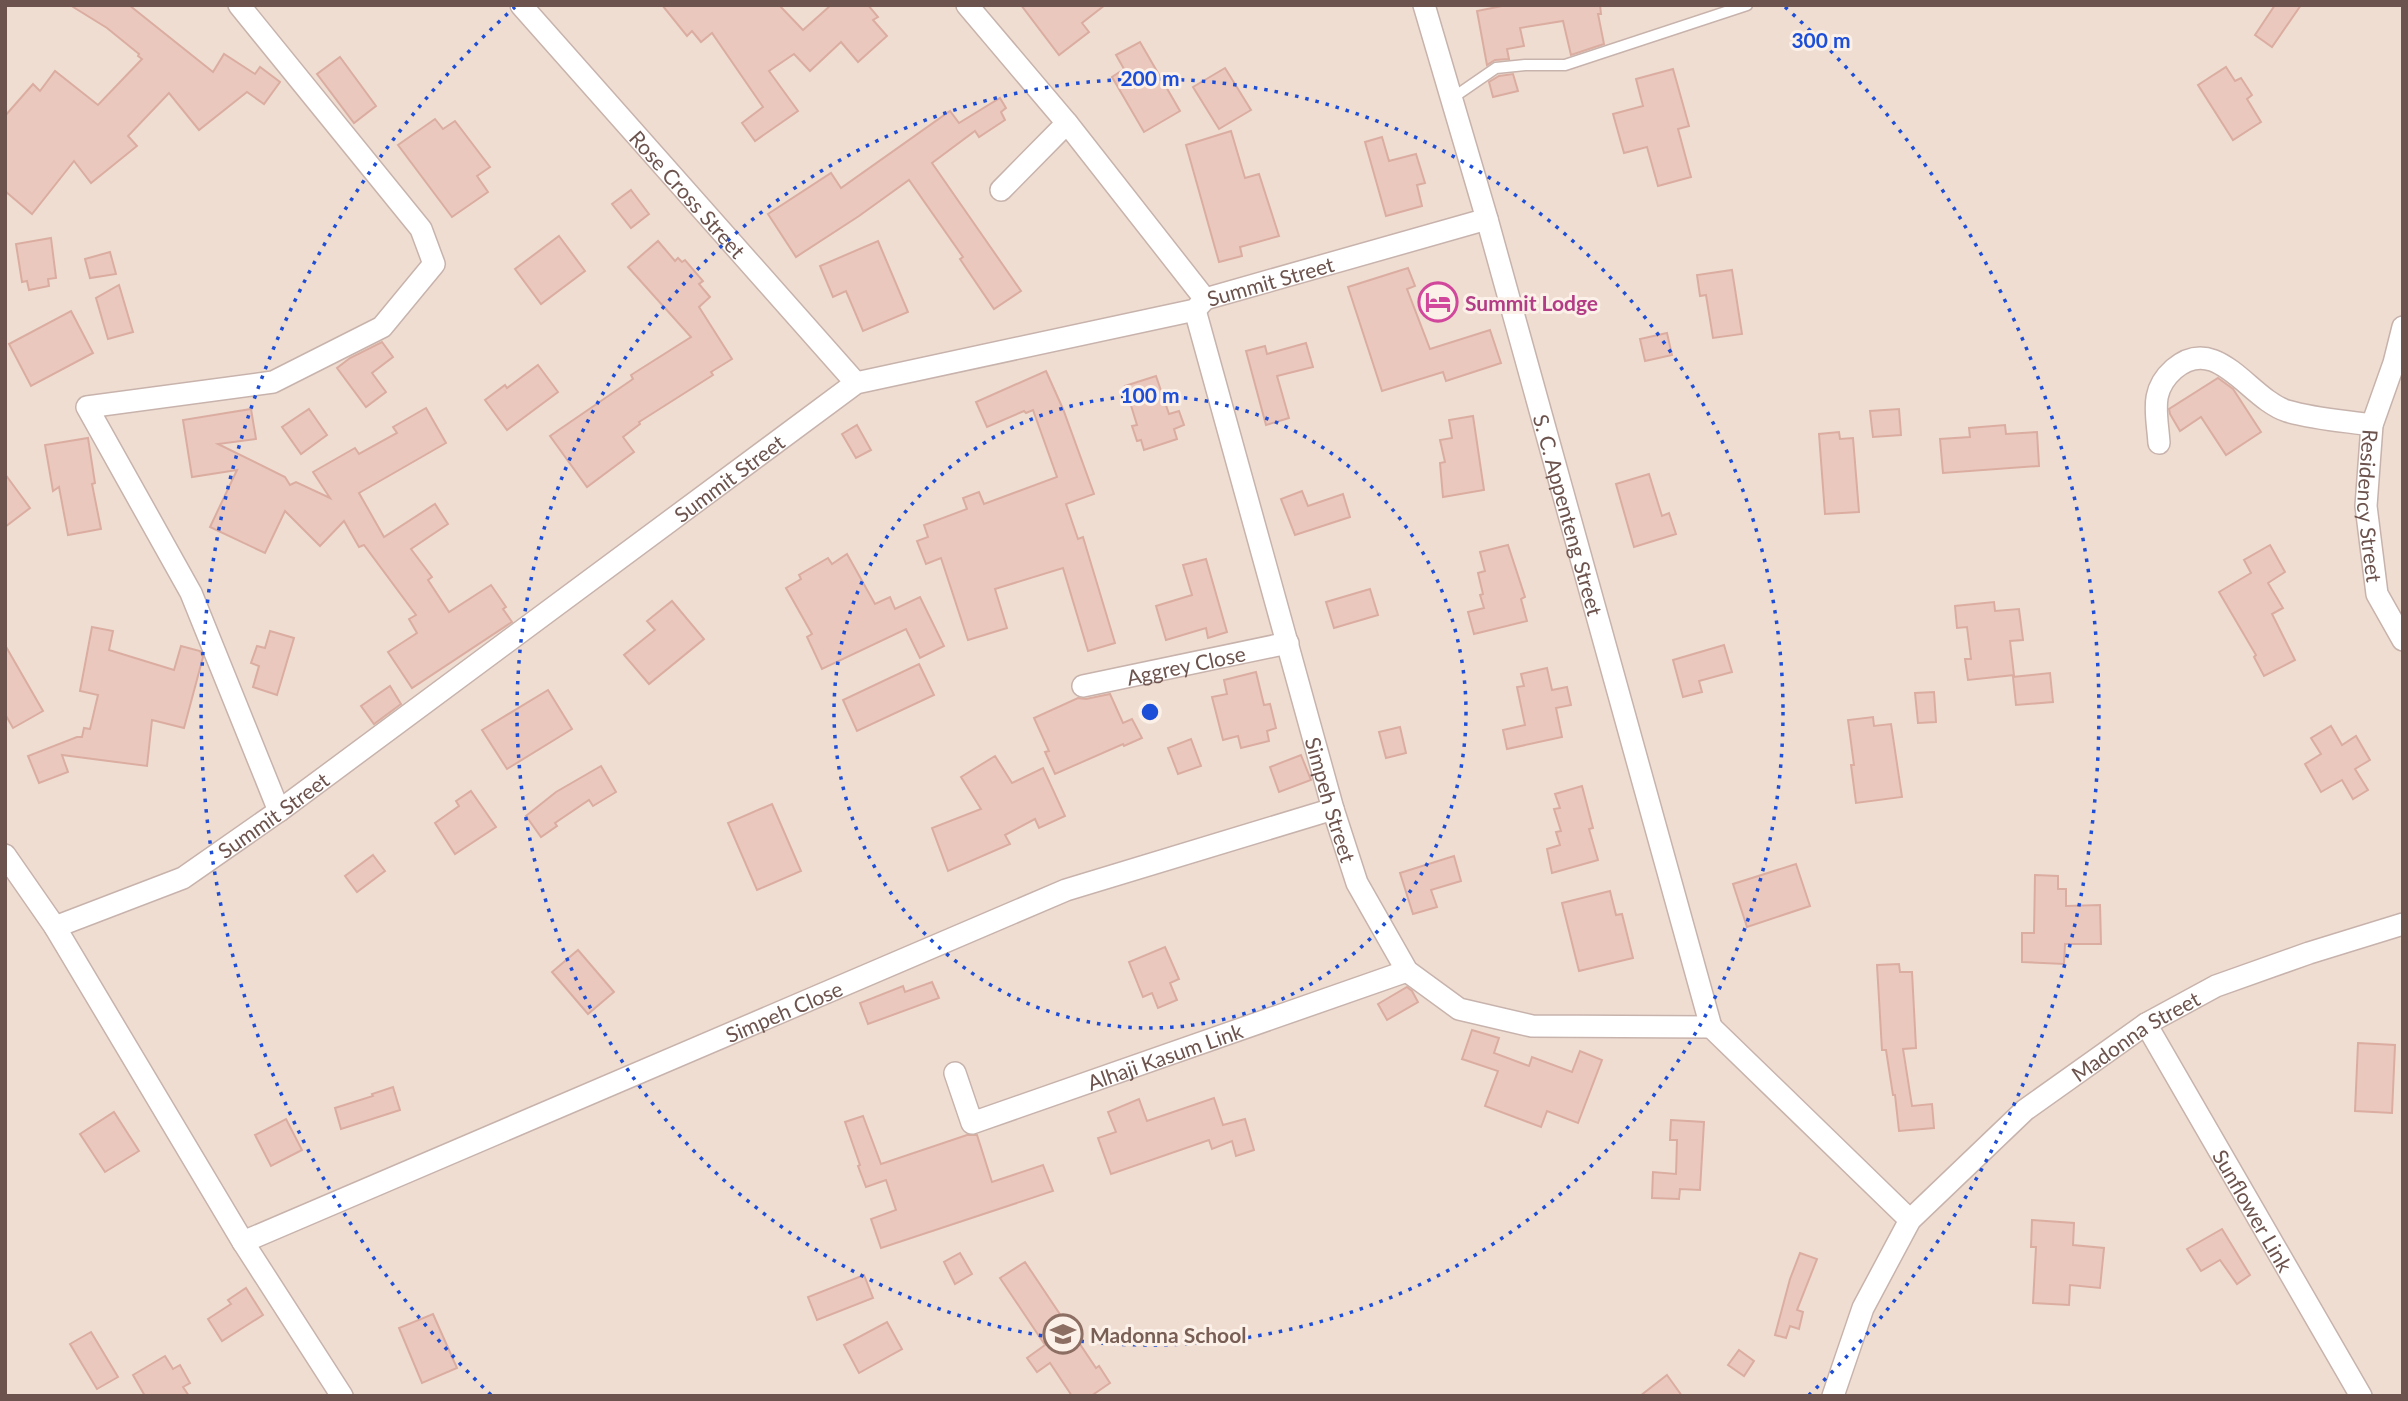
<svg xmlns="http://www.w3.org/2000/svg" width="2408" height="1401" font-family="Lato,sans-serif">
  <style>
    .residential { fill: #efddd2 }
    .building { fill: #eac8be; stroke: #dbada1; stroke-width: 2 }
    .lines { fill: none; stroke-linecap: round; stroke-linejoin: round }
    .lane-casing { stroke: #c8b3ac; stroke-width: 13 }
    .street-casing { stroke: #c8b3ac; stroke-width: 24 }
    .lane { stroke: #fff; stroke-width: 10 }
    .street { stroke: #fff; stroke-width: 21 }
    .ring { fill: none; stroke: #1d4ed8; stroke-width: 3.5; stroke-dasharray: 3.5 7 }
    .labels { text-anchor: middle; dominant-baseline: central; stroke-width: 6; stroke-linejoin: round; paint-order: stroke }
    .street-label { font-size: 21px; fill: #6d534d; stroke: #fcf1e8 }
    .hotel-label { font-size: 21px; font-weight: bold; fill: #b23c85; stroke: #fcf1e8; text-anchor: start }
    .education-label { font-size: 21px; font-weight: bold; fill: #785e54; stroke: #fcf1e8; text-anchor: start }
    .centre { fill: #1d4ed8; stroke: #fcf1e8; stroke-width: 3.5 }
    .ring-label { font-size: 21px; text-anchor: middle; font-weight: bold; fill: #1d4ed8; stroke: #fcf1e8; stroke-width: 6; stroke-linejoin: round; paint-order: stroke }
  </style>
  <rect width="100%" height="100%" fill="#f9ece3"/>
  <rect class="residential" x="5" y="5" width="2398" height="1391"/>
  <g class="building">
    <path d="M70,5H129L213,72L224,54L255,74L260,67L280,82L264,104L247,92L199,130L169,93L128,136L137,146L91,183L74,161L32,214L5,191V116L33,84L40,91L55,71L98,105L142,59L138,56L139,54L107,28Z"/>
    <path d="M662,5H779L803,30L831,5H868L878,17L873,20L887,36L858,62L841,42L810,71L794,54L769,71L798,111L755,141L742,123L763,107L712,33L701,42L692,31L687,36Z"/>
    <path d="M1021,5H1105L1082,23L1089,32L1059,55Z"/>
    <path d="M1507,5H1600L1601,14H1598L1604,44L1571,55L1563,21L1520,28L1524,46L1507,49L1509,59L1495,60L1487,65L1477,11Z"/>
    <path d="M2275,5H2301L2272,47L2255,35Z"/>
    <path d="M1140,42L1180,111L1144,132L1112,77L1124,69L1116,55Z"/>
    <path d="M340,57L376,106L354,123L317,74Z"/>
    <path d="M2226,67L2235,81L2241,78L2252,95L2247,99L2261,122L2233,140L2198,85Z"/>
    <path d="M1225,68L1251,110L1219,129L1193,87Z"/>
    <path d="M1673,69L1689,126L1678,129L1691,177L1658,186L1647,147L1624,153L1613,114L1643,106L1636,79Z"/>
    <path d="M1513,74L1518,91L1493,97L1489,82L1499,76Z"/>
    <path d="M1000,98L1006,108L1001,112L1005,120L979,137L975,131L932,163L1021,291L994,309L960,259L963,257L909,180L859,216L796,257L768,214L831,173L841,188L950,111L959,123Z"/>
    <path d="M435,119L443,129L455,121L490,167L477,176L488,192L452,217L398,145Z"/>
    <path d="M1231,131L1245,178L1259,174L1279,236L1240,247L1242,256L1219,262L1186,145Z"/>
    <path d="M1382,137L1389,161L1416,154L1425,183L1417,185L1422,206L1386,216L1365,142Z"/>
    <path d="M631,190L649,214L631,228L612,204Z"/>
    <path d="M559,236L585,271L541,304L515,269Z"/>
    <path d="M51,238L56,278L48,279L49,286L29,290L27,281L22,282L16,244Z"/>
    <path d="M658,241L675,261L678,258L682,262L685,260L703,281L699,284L710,297L699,307L732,359L711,372L713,375L639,422L640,424L623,437L634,452L587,487L550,436L633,379L631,375L691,337L628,267Z"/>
    <path d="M878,241L908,312L863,331L846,291L833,297L820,266Z"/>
    <path d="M110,252L116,274L90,278L85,259Z"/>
    <path d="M1408,268L1415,286L1407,289L1430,349L1490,330L1501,363L1446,381L1443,372L1382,391L1348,287Z"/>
    <path d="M1732,270L1742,334L1713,338L1706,295L1700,296L1697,275Z"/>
    <path d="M119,285L133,332L108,339L96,298Z"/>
    <path d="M71,311L93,353L31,386L9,344Z"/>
    <path d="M1667,333L1672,355L1645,361L1640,339Z"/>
    <path d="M382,342L393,357L372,373L386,392L366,407L337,368L350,358Z"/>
    <path d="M1306,343L1313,367L1277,376L1289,418L1266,425L1246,351L1265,346L1267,354Z"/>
    <path d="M538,365L558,392L507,430L485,400L505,385L507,388Z"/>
    <path d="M1046,371L1063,409L1094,494L1066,504L1078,539L1083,537L1115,643L1088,651L1063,568L995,589L1007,628L968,640L941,558L926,564L917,541L928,537L924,525L967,509L963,498L979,492L984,504L1057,477L1033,410L1026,413L1024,411L987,427L976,402Z"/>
    <path d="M1156,376L1169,414L1179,411L1184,425L1174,429L1177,439L1144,450L1141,440L1137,441L1132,426L1137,425L1125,386Z"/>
    <path d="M2218,378L2233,389L2261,432L2226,455L2201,417L2180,431L2170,414L2169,409Z"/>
    <path d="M426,408L446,443L359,493L384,537L435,504L448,524L411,549L432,577L428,580L449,612L491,585L506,607L503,609L512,622L412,688L388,652L417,633L409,619L416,615L364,545L359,547L344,521L320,546L285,511L265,553L210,527L237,470L192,477L183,420L251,409L256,439L218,444L285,477L290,485L296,482L330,498L313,472L355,448L359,454L397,433L393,427Z"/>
    <path d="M309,409L327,435L301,454L282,427Z"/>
    <path d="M1899,409L1901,435L1873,437L1870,411Z"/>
    <path d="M1473,416L1484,490L1443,497L1440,463L1445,462L1440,440L1452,438L1449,420Z"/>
    <path d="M857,425L871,450L856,458L842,434Z"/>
    <path d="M2005,425L2006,434L2037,432L2039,466L1943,473L1940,439L1970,437L1969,428Z"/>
    <path d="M1839,432L1840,439L1853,438L1859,512L1825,514L1819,434Z"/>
    <path d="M88,438L95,483L92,484L101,529L68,535L59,487L53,491L45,445Z"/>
    <path d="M5,474L30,508L5,527Z"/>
    <path d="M1649,474L1662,516L1669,513L1676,534L1634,547L1616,484Z"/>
    <path d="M1302,491L1308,506L1343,494L1350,517L1295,535L1281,499Z"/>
    <path d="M1508,545L1525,597L1521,599L1527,621L1474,634L1468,612L1484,608L1480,595L1483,594L1478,573L1485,571L1480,552Z"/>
    <path d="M2270,545L2285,572L2268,583L2283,608L2272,614L2295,660L2264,676L2254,657L2256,655L2219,592L2251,573L2244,560Z"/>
    <path d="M847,554L875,604L890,597L895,609L920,597L944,646L920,658L906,629L822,669L807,637L812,634L786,588L801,579L799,575L828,558L832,564Z"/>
    <path d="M1206,559L1227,632L1208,638L1206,628L1166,640L1156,606L1192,595L1183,565Z"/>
    <path d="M1370,589L1378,615L1334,628L1326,602Z"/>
    <path d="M672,601L704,639L649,684L624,655L655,630L647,621Z"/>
    <path d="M1994,602L1995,611L2019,609L2023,640L2010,641L2014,675L1968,680L1965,659H1971L1967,627L1957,628L1955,606Z"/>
    <path d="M92,627L113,631L109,650L174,670L181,646L200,651L203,657L184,728L152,720L147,766L62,755L68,772L39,783L28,756L77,737H82L84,728L90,729L98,695L80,691Z"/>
    <path d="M270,631L294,638L277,695L253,687L259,666L251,663L257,646L265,648Z"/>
    <path d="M5,645L43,711L13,728L5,714Z"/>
    <path d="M1724,645L1732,672L1699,681L1702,692L1683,697L1673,660Z"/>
    <path d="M919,664L934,695L857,731L843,700Z"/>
    <path d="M1547,668L1552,690L1567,687L1571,705L1556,708L1562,737L1507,749L1503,730L1525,725L1517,687L1524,686L1521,674Z"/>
    <path d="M1256,672L1264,705L1270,704L1276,728L1267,731L1269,741L1241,748L1238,736L1223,740L1212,697L1227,694L1224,680Z"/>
    <path d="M2050,673L2053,702L2016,705L2013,677Z"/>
    <path d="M390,686L401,704L374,724L361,706Z"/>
    <path d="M548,690L572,729L507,769L482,730Z"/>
    <path d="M1934,692L1936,722L1918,723L1915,693Z"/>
    <path d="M1110,694L1123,723L1132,719L1142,738L1124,746L1123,744L1055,774L1045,752L1049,751L1034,718L1078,698L1086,699Z"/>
    <path d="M1873,717L1874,726L1891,724L1902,797L1856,803L1851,765H1854L1848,720Z"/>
    <path d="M2331,726L2342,745L2356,736L2370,760L2355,769L2368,790L2353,799L2342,780L2321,792L2305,764L2321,754L2311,738Z"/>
    <path d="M1400,727L1406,753L1386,758L1379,732Z"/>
    <path d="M1191,739L1201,766L1178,774L1168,748Z"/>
    <path d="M1301,755L1311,780L1279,792L1270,767Z"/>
    <path d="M995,756L1012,783L1043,768L1065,816L1039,828L1035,819L1005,835L1010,844L948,871L932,828L981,809L961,777Z"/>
    <path d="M601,766L616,792L593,806L589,800L555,823L557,826L541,837L526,816L556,792Z"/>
    <path d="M1582,786L1593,828L1589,829L1598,860L1552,873L1547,849L1560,845L1556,832L1561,831L1554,809L1560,808L1555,794Z"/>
    <path d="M471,791L496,827L455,854L435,823L459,806L456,801Z"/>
    <path d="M772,804L801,871L757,890L728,823Z"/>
    <path d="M373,855L385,871L357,892L345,876Z"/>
    <path d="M1454,856L1461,881L1431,890L1437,907L1413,914L1400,873Z"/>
    <path d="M1796,864L1810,906L1747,927L1733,884Z"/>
    <path d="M2035,875L2058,876V889H2066V906L2100,905L2101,944H2065L2064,964L2022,962V933H2034Z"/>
    <path d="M1610,891L1616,915L1622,914L1633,958L1579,971L1562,903Z"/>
    <path d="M1165,947L1179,979L1170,983L1177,1000L1158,1008L1152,993L1143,997L1129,962Z"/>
    <path d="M578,950L614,992L588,1014L552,972Z"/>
    <path d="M1899,964L1900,972H1912L1916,1048L1903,1049L1912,1106L1932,1104L1934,1128L1899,1131L1895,1095H1893L1886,1050H1882L1877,965Z"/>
    <path d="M932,982L939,998L868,1024L860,1003L903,986L905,992Z"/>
    <path d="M1407,987L1412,991L1418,1002L1387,1020L1378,1004Z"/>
    <path d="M1472,1030L1499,1038L1494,1053L1529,1066L1532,1057L1572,1072L1580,1051L1602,1060L1578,1123L1547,1111L1541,1127L1485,1106L1498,1071L1462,1059Z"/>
    <path d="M2358,1043L2395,1045L2392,1113L2355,1111Z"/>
    <path d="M393,1087L400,1110L341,1129L335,1108L373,1096L372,1094Z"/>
    <path d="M1214,1098L1223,1125L1245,1119L1254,1150L1236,1156L1232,1141L1212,1149L1209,1140L1111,1174L1098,1138L1116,1132L1108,1112L1139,1099L1147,1121Z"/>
    <path d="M114,1112L139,1151L105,1172L80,1134Z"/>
    <path d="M863,1116L881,1164L967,1135H977L992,1182L1043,1165L1053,1191L881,1248L871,1219L896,1210L886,1180L866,1187L858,1166L860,1165L845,1122Z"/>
    <path d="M286,1119L302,1150L271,1166L255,1135Z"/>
    <path d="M1671,1120L1704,1122L1700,1190L1680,1189L1679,1199L1652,1198L1653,1172L1676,1174L1677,1140H1670Z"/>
    <path d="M2032,1220L2074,1223L2073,1245L2104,1248L2100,1288L2070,1285L2069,1305L2033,1303L2036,1247H2031Z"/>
    <path d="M2222,1229L2250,1275L2237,1284L2220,1260L2201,1271L2187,1249Z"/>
    <path d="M960,1253L972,1274L955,1284L944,1262Z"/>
    <path d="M1800,1253L1817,1259L1797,1310L1803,1312L1799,1329L1790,1326L1786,1338L1775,1335L1790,1279Z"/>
    <path d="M1025,1262L1096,1368L1099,1366L1110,1383L1091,1396H1072L1050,1363L1037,1372L1027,1358L1045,1345L1000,1278Z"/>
    <path d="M864,1275L873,1298L817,1320L808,1297Z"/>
    <path d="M246,1288L263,1315L222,1341L208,1319L231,1304L228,1300Z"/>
    <path d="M433,1314L457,1368L422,1383L399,1328Z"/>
    <path d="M887,1322L902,1349L859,1373L844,1345Z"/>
    <path d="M91,1332L118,1377L97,1389L70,1344Z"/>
    <path d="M1739,1350L1754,1361L1744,1376L1728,1365Z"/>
    <path d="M165,1356L173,1369L180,1365L190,1383L183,1387L189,1396H145L133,1375Z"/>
    <path d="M1667,1375L1682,1396H1640Z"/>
  </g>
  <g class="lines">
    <g class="lane-casing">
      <path id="lane" d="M1451,99L1496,68L1525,65H1565L1747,5"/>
    </g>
    <g class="street-casing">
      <g id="street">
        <path d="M239,5L421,229L434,264L382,327L273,382L87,407L191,593L279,811"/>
        <path id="s1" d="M521,5L856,383"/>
        <path d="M967,5L1067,123L1205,299"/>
        <path id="s2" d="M1424,5L1487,219L1711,1027"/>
        <path d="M1001,190L1067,123"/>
        <path id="s3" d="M1195,310L1333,809L1357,883L1407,971L1459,1009L1532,1026L1711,1027"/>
        <path id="s4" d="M2403,327L2394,363L2372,425L2366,506L2377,594L2403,640"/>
        <path d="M2159,443C2157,413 2149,391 2174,369C2217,332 2249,399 2287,411C2314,419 2345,421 2372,425"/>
        <path id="s5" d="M1083,686L1288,643"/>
        <path d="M5,855L55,927L243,1242L342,1396"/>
        <path id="s6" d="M55,927L183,878L279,811L856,383L1195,310L1205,299L1487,219"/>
        <path id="s7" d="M2146,1024L2361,1396"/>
        <path d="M1711,1027L1910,1220"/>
        <path id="s8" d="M955,1073L972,1123L1407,971"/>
        <path id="s9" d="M243,1242L1066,890L1333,809"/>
        <path id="s10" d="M1833,1396L1863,1308L1910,1220L2025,1110L2146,1024L2216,986L2309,953L2403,924"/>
      </g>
    </g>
    <use href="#lane" class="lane"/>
    <use href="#street" class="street"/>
  </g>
  <g class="ring">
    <circle cx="1150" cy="712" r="316"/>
    <circle cx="1150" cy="712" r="633"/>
    <path d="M491 1395A949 949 0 0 1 515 7M1785 7A949 949 0 0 1 1809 1395"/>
  </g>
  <defs>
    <g id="hotel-ring" transform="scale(2.0125)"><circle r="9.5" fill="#fcf1e8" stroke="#d1479c" stroke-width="1.5"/><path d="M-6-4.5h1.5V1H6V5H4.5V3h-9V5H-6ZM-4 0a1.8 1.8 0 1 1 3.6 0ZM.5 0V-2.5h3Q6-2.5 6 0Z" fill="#d1479c"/></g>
    <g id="school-ring" transform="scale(2.0125)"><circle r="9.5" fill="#fcf1e8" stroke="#8d6e63" stroke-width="1.5"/><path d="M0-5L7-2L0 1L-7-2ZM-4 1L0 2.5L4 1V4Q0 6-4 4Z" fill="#8d6e63"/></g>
  </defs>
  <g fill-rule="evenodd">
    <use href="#hotel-ring" x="1438" y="302"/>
    <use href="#school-ring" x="1063" y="1334"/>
  </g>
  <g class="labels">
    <g class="street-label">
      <text stroke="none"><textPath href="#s1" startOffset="252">Rose Cross Street</textPath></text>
      <text stroke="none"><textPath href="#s6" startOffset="1402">Summit Street</textPath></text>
      <text stroke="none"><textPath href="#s6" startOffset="814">Summit Street</textPath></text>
      <text stroke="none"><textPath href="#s4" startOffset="184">Residency Street</textPath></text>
      <text stroke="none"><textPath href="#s2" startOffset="530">S. C. Appenteng Street</textPath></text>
      <text stroke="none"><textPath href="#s5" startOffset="105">Aggrey Close</textPath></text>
      <text stroke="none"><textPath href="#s3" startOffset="508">Simpeh Street</textPath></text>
      <text stroke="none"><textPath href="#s6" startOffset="247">Summit Street</textPath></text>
      <text stroke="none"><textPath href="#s9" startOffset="588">Simpeh Close</textPath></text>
      <text stroke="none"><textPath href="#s10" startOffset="485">Madonna Street</textPath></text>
      <text stroke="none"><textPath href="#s8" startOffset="257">Alhaji Kasum Link</textPath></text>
      <text stroke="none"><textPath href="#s7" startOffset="215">Sunflower Link</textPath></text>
    </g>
    <g class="hotel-label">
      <text x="1465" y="302">Summit Lodge</text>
    </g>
    <g class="education-label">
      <text x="1090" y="1334">Madonna School</text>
    </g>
  </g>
  <circle cx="1150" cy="712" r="10" class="centre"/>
  <g class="ring-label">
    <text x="1821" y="48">300 m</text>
    <text x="1150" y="86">200 m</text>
    <text x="1150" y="403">100 m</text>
  </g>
  <rect width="2408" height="1401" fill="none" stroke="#6d534d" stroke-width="14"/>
</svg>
